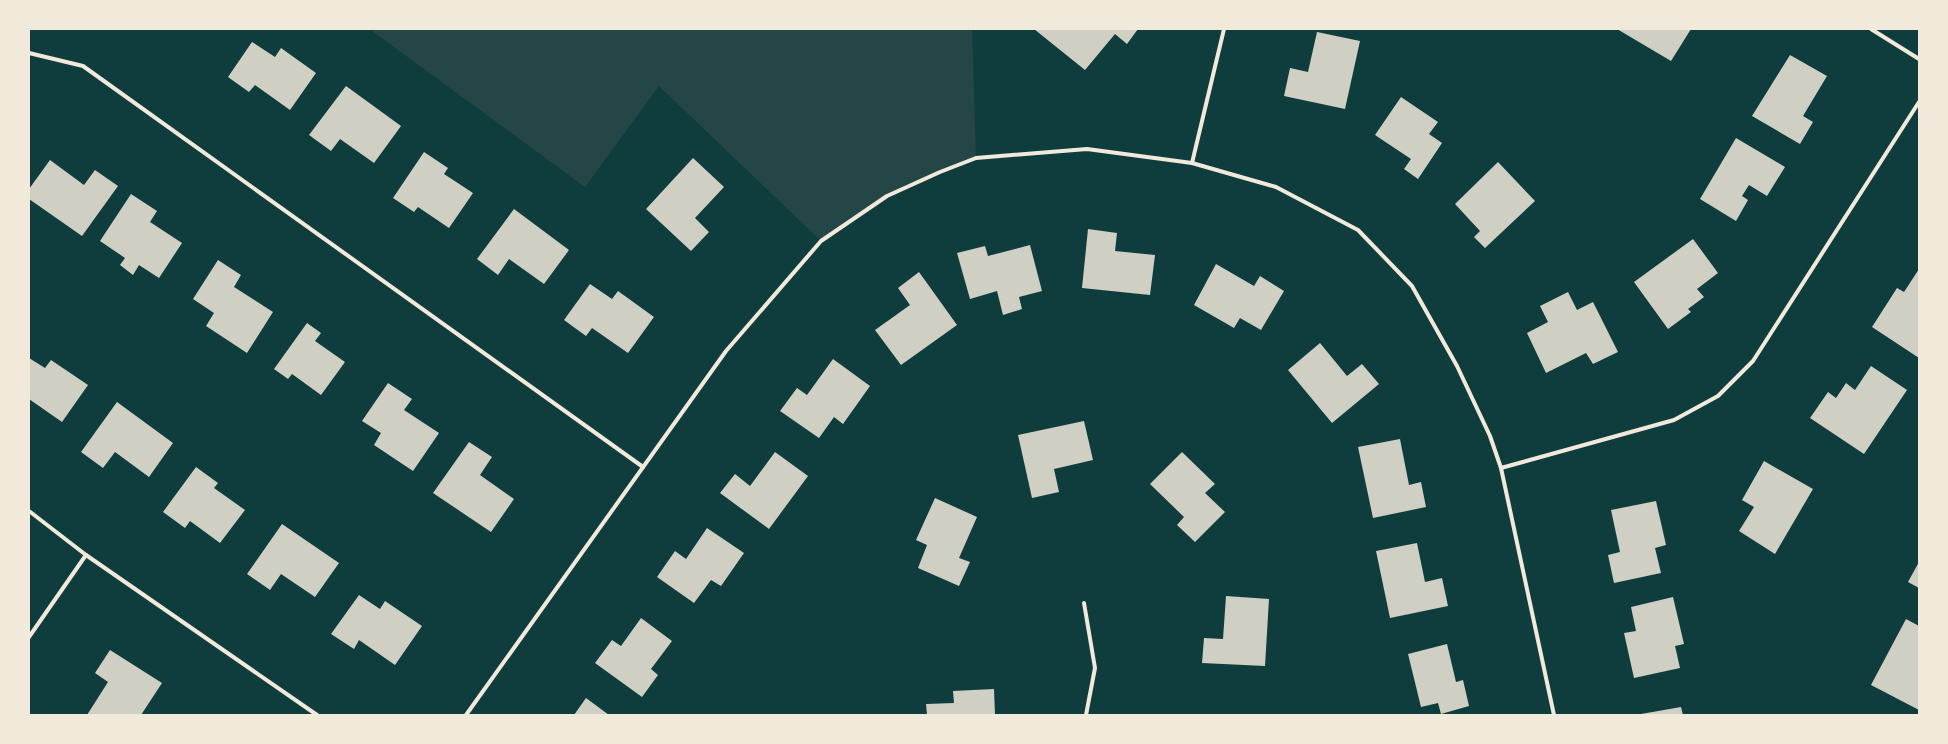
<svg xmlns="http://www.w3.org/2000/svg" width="1948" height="744" font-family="'Source Sans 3',sans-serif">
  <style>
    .green { fill: #244646 }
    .building { fill: #cfcfc3 }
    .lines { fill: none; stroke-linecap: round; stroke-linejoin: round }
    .minor { stroke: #f1e9da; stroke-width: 4 }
  </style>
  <rect width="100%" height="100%" fill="#0f3d3e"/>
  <path class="green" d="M374,29H972L976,158L887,196L821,241L659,86L585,187L372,31Z"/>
  <g class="building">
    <path d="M1034,29H1138L1127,44L1115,34L1085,70Z"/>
    <path d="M1617,29H1691L1671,61Z"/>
    <path d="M1317,32L1360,41L1345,109L1284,96L1290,68L1308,72Z"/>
    <path d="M252,42L275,57L281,48L316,73L290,110L255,85L249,92L228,77Z"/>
    <path d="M1790,55L1827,76L1803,116L1813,122L1800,144L1752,116Z"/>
    <path d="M346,86L401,126L374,163L340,139L331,151L309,135Z"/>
    <path d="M1401,97L1438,122L1429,134L1442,143L1418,179L1404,169L1411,159L1375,135Z"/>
    <path d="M1736,138L1785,167L1767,196L1749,185L1742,196L1748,200L1736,221L1700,199Z"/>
    <path d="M424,152L448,168L444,174L473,193L449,228L418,207L414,212L393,198Z"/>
    <path d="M693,158L724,187L695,218L709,232L691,251L646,209Z"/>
    <path d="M50,160L84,185L95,170L118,186L82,236L29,199V189Z"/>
    <path d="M1498,162L1535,201L1485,248L1474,237L1480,231L1455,204Z"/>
    <path d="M131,194L157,211L150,222L182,243L159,278L139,265L133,275L120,265L125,258L100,241Z"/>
    <path d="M514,209L569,250L544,284L509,259L498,275L477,259Z"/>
    <path d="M1088,229L1117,233L1115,251L1155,255L1150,295L1082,288Z"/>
    <path d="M1693,239L1718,273L1697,289L1704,297L1688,309L1691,312L1668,329L1634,282Z"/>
    <path d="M1030,245L1042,291L1019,297L1022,309L1003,315L997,291L970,299L957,253L985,246L988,256Z"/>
    <path d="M218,260L241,275L234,287L273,312L247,353L206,326L214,313L193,299Z"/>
    <path d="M1216,264L1254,286L1260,276L1284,291L1261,330L1240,318L1234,328L1194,305Z"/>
    <path d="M1919,269V358L1872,327L1897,288L1904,292Z"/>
    <path d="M919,272L957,325L901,365L875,330L910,305L898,288Z"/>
    <path d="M590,284L612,299L618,291L654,317L628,353L592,328L586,336L564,320Z"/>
    <path d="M1568,292L1577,310L1593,302L1618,352L1593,364L1586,353L1546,373L1527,333L1548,322L1540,306Z"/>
    <path d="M307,323L321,333L315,341L345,362L321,395L292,374L288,379L274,369Z"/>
    <path d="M1320,343L1347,376L1362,364L1379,384L1332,423L1288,370Z"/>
    <path d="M29,358L45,368L51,360L88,385L62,422L29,399Z"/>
    <path d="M833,359L870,386L843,424L834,417L819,438L780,411L797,388L807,395Z"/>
    <path d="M1871,366L1907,390L1864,454L1810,418L1828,392L1836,398L1846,383L1855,390Z"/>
    <path d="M388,383L412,399L404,410L439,433L413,471L374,445L381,433L362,421Z"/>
    <path d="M117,402L173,443L149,477L115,452L103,468L81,452Z"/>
    <path d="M1084,421L1093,460L1054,469L1059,492L1032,498L1018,435Z"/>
    <path d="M1400,439L1409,485L1421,482L1426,507L1373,518L1358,447Z"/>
    <path d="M469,442L492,457L480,475L514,499L491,532L433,493Z"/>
    <path d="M775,452L808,476L769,529L720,493L735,474L750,486Z"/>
    <path d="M1182,452L1215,484L1205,493L1225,512L1195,542L1177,525L1184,517L1150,484Z"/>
    <path d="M1764,461L1813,489L1775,554L1739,531L1754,507L1742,500Z"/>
    <path d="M196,467L218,483L214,488L245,510L220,543L190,521L185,528L163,512Z"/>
    <path d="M935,498L977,517L959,558L970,562L959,586L918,568L927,545L916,540Z"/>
    <path d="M1656,501L1666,545L1655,548L1661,573L1614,583L1608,555L1620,552L1611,510Z"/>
    <path d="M282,524L339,563L315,597L281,574L270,590L247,574Z"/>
    <path d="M707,528L744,553L721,586L711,580L694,603L657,577L675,551L686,559Z"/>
    <path d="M1417,543L1425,582L1442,578L1448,606L1390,618L1376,551Z"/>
    <path d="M1919,562V588L1908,582Z"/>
    <path d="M359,595L380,609L385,601L422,626L395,665L359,640L354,649L331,634Z"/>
    <path d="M1226,596L1269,599L1265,666L1202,663L1204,638L1223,639Z"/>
    <path d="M1673,597L1684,644L1675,646L1680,668L1634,678L1624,633L1636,631L1631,607Z"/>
    <path d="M641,618L672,641L651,669L658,675L642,697L595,663L612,640L621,646Z"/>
    <path d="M1906,619L1919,626V710L1871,685Z"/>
    <path d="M1447,644L1456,682L1463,680L1469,706L1441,714L1438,703L1421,707L1408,654Z"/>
    <path d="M110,650L162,683L141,715H87L108,682L95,673Z"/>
    <path d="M994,689L995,715H927L926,704L954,703L953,691Z"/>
    <path d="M586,698L609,715H574Z"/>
    <path d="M1681,707L1683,715H1641V714Z"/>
  </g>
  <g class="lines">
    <g class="minor">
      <path d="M1871,29L1919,59"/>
      <path d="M29,53L83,66L643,467"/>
      <path d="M1192,163L1224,29"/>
      <path d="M1501,468L1674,420L1718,396L1753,361L1919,102"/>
      <path d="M29,511L86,555L317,715"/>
      <path d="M1084,603L1095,668L1086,715"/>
      <path d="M29,637L86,555"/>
      <path d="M466,715L726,351L821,241L887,196L940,172L976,158L1087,149L1192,163L1276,187L1358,230L1412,286L1457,366L1490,436L1501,468L1554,715"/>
    </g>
  </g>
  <rect width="1948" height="744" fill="none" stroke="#f1e9da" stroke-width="60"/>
</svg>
